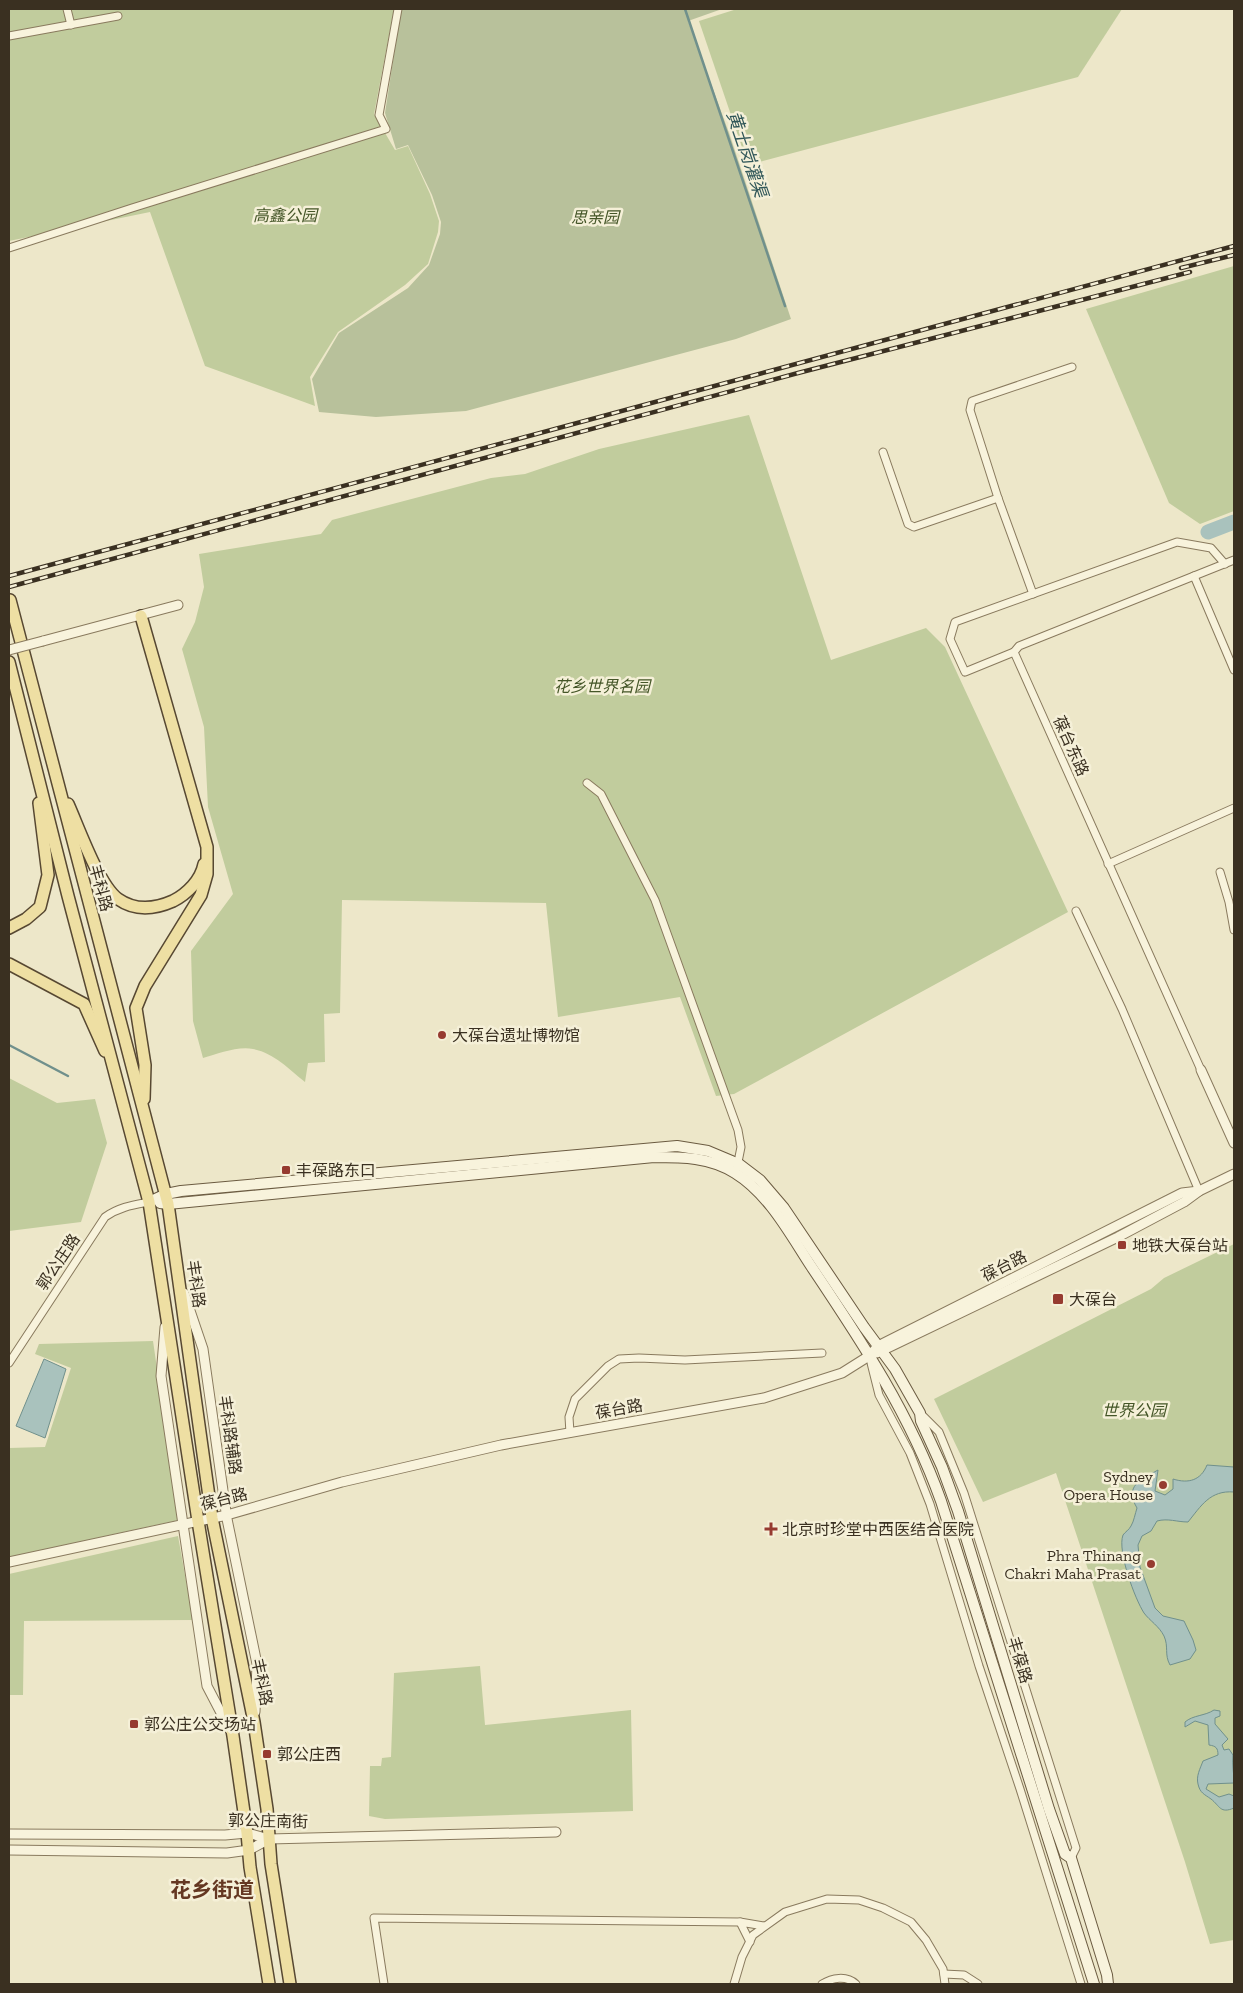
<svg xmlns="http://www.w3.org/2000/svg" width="1243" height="1993" font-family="'Zilla Slab','Noto Sans SC',serif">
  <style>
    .green { fill: #c1cc9d }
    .cemetery { fill: #b8c19b }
    .water { fill: #a9c2bd; stroke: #70908c }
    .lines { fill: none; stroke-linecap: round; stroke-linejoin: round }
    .stream { stroke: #70908c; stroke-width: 2.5 }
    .river { stroke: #a9c2bd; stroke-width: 15 }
    .minor-casing { stroke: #897a5e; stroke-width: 9 }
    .tertiary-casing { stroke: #897a5e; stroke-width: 11 }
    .secondary-casing { stroke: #6b5b41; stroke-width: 12 }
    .primary-casing { stroke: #574832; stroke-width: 14 }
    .minor { stroke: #f8f3dc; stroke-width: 7 }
    .tertiary { stroke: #f8f3dc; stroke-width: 9 }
    .secondary { stroke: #f8f3dc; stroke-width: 10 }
    .primary { stroke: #eedfa3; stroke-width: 11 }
    .rail-casing { stroke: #3a3021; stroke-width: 4.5 }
    .rail { stroke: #f5f0d8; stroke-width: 2.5; stroke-dasharray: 8; stroke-linecap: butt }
    .tertiary-bridge-casing { stroke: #897a5e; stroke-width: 11; stroke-linecap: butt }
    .tertiary-bridge { stroke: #f8f3dc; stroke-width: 9 }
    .poi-dot { fill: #963b30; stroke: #f5f0d8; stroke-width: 2 }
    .labels { text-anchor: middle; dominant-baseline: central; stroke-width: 5; stroke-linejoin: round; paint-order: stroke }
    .park-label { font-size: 16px; font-style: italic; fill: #455628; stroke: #f5f0d8 }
    .street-label { font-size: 16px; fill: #3a3021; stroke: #f5f0d8 }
    .poi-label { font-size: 16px; fill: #3a3021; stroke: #f5f0d8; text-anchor: start }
    .water-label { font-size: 18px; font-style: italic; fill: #315759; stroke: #f5f0d8 }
    .district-label { font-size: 21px; font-weight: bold; fill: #653822; stroke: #f5f0d8 }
  </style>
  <rect width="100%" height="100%" fill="#ede7c9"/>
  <g class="green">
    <path d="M9,9H394L374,114L395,150L408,146L430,194L439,221L438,232L428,264L405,285L338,332L310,377L315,406L205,366L150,212L9,241Z"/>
    <path d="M737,9H1122L1078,77L748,165L699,21Z"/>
    <path d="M1234,266V511L1200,524L1169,503L1086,309Z"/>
    <path d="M749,415L831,660L926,628L945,647L1068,912L734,1094L716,1096L680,997L558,1017L546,903L342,900L340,1013L324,1014L325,1062L308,1063L305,1082C289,1069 274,1053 253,1049C237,1046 218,1054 203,1058L193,1021L191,951L233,894L208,807L204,727L182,649L195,622L204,587L199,554L321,534L332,520L491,478L525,474L599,449Z"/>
    <path d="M9,1078L57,1103L95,1099L107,1143L81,1222L9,1231Z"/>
    <path d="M1234,1244V1940L1210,1944L1185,1862L1056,1473L983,1502L934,1399L1151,1289L1164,1278Z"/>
    <path d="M153,1341L179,1520L9,1557V1448L45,1447L71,1368L35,1354L39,1344Z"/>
    <path d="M178,1536L193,1620L24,1621L23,1695H9V1574Z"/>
    <path d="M480,1666L485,1725L631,1710L633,1811L385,1819L369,1816L370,1766H381L382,1758L391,1757L394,1673Z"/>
  </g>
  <path class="cemetery" d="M401,9H722L688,21L729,133L791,319L736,339L466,411L376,417L319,412L312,379L339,333L408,288L429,265L440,234L441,222L432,195L408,145L396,149L385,113Z"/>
  <g class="water">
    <path d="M44,1359L66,1369L45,1438L16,1426Z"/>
    <path d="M1207,1465L1234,1467V1492C1210,1490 1201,1506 1188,1522C1177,1522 1168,1518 1157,1521L1151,1531L1142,1536L1138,1545L1140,1567L1155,1608L1163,1616L1184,1621L1193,1640L1196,1650L1190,1659L1170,1665C1164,1654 1169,1647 1164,1636C1159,1626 1150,1621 1144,1613C1135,1599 1117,1551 1123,1535C1125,1532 1129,1530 1131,1526C1134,1521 1135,1514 1137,1508C1124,1486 1140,1480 1158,1470L1155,1491L1165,1495L1173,1489V1479C1189,1484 1201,1480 1207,1465Z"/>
    <path d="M1214,1710L1220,1711V1716L1215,1718V1724L1228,1739L1222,1745L1224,1750L1229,1749L1233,1755C1232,1765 1234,1773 1234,1783L1208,1784L1206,1789L1219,1797L1229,1794L1234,1796V1808C1220,1814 1220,1806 1211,1799C1204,1794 1200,1793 1198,1784C1196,1776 1200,1769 1203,1761L1218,1755C1218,1748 1216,1746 1209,1745L1208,1725L1195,1721L1185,1727V1722C1193,1715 1205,1716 1214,1710Z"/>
  </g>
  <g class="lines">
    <g class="stream">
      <path d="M685,9L785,306"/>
      <path d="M9,1045L68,1076"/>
    </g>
    <path class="river" d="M1208,532L1234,522"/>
    <g class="minor-casing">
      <g id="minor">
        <path d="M67,9L71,25"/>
        <path d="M9,36L118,16"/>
        <path d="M9,248L132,208L386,129L379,115L398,9"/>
        <path d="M883,452L908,524L914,527L998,498"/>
        <path d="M1194,576L1234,670"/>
        <path d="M1033,594L998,498L970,410L972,401L1072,367"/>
        <path d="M1014,652L965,672L950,639L955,622L1177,542L1211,548L1225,564"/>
        <path d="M587,783L601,794L655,900L738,1130L741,1147L737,1167"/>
        <path d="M1108,864L1234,808"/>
        <path d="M1220,872L1229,902L1234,930"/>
        <path d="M1076,911L1122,1009L1199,1191"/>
        <path d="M1201,1070L1014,652L1019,646L1234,560"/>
        <path d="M9,1363L105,1217C119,1207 133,1205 149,1202"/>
        <path d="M871,1363L879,1395L910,1453L930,1504L979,1666L1020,1789L1081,1984"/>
        <path d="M920,1413L939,1432L964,1493L1076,1848L1071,1858"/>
        <path d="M570,1433L569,1417L575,1399L608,1366L619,1359L639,1358L685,1360L822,1353"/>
        <path d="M750,1942L740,1922L764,1926"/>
        <path d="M944,1974L964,1975L978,1984"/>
        <path d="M384,1984L374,1918L740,1922"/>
        <path d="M734,1984L742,1957L753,1935L785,1912L827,1899L859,1900L883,1908L911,1922L926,1940L943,1969L945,1984"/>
        <path d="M822,1984C832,1978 846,1975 856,1984"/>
      </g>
    </g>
    <g class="tertiary-casing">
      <g id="tertiary">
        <path d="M43,641L178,605"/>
        <path d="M1201,1070L1234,1143"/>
        <path d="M184,1293L203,1349L227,1519L257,1664L255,1712"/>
        <path d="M165,1327L161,1376L207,1686L230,1730"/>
        <path d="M877,1353L1118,1237L1184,1202L1199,1191L1234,1174"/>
        <path d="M9,1562L227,1515L342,1482L501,1445L764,1398L842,1373L869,1356L878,1346L1182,1193L1199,1191"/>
        <path d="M9,1834L225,1835L247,1833L269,1839L556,1832"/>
        <path d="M9,1850L227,1853L249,1850L269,1839"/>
      </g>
    </g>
    <g class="secondary-casing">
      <g id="secondary">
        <path d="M149,1202L166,1194L181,1191L677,1146L708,1151L739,1164L760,1180L784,1208L864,1327L895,1369L920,1413L921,1421L942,1467L958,1511L1049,1809L1065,1854L1071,1858L1107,1975L1108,1984"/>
        <path d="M160,1203L168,1204L654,1157C682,1157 710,1157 735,1173C769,1194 790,1234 811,1266C862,1342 910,1414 941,1501L1094,1984"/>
      </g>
    </g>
    <g class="primary-casing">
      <g id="primary">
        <path d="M10,600L168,1204L212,1518L254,1722L267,1809L271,1864L290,1984"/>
        <path d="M141,616L207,847V874L201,895L145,986L136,1008L145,1065L144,1099"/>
        <path d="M9,662L68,896L149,1202L198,1521L233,1736L247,1833L250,1867L269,1984"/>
        <path d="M68,804C78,826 99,886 118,899C135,911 155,909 173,901C187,894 201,880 204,864"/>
        <path d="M9,928L26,919L40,907L48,875L39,803"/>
        <path d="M9,964L84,1004L105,1051"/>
      </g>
    </g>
    <use href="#minor" class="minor"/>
    <use href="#tertiary" class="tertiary"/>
    <use href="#secondary" class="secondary"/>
    <use href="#primary" class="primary"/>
    <g class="rail-casing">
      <g id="rail">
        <path d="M1181,268L1234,255"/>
        <path d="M9,576L1234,246"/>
        <path d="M9,587L798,373L1190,272"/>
      </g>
    </g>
    <use href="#rail" class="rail"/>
    <g class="tertiary-bridge-casing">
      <path id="tertiary-bridge" d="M9,650L43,641"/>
    </g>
    <use href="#tertiary-bridge" class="tertiary-bridge"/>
  </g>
  <g class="poi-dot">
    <circle cx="442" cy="1035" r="5"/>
    <rect x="281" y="1165" width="10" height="10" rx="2.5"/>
    <rect x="1117" y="1240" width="10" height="10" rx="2.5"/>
    <rect x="1052" y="1293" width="12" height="12" rx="2.5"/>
    <circle cx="1163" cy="1485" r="5"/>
    <path d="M768.5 1521.5h5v5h5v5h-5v5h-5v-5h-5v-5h5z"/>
    <circle cx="1151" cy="1564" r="5"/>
    <rect x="129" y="1719" width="10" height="10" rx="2.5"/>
    <rect x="262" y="1749" width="10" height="10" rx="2.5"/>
  </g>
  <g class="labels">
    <g class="park-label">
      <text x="285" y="215">高鑫公园</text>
      <text x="595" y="217">思亲园</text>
      <text x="602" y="686">花乡世界名园</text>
      <text x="1134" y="1410">世界公园</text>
    </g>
    <g class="street-label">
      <text transform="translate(1071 746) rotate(66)">葆台东路</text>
      <text transform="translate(101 888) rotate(75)">丰科路</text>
      <text transform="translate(58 1262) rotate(-56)">郭公庄路</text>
      <text transform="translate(1004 1266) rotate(-27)">葆台路</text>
      <text transform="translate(196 1284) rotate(82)">丰科路</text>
      <text transform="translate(619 1409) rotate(-10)">葆台路</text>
      <text transform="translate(230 1435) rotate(82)">丰科路辅路</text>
      <text transform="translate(224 1499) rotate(-14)">葆台路</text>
      <text transform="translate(1020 1660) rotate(73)">丰葆路</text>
      <text transform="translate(262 1682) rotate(78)">丰科路</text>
      <text transform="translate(268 1821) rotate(1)">郭公庄南街</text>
    </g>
    <g class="poi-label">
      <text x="452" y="1035">大葆台遗址博物馆</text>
      <text x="296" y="1170">丰葆路东口</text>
      <text x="1132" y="1245">地铁大葆台站</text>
      <text x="1069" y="1299">大葆台</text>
      <text x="1153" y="1476" text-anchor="end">Sydney<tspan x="1153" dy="18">Opera House</tspan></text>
      <text x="782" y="1529">北京时珍堂中西医结合医院</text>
      <text x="1141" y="1555" text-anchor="end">Phra Thinang<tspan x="1141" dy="18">Chakri Maha Prasat</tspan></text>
      <text x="144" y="1724">郭公庄公交场站</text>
      <text x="277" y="1754">郭公庄西</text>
    </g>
    <g class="water-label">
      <text transform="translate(747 154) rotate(71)">黄土岗灌渠</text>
    </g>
    <g class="district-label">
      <text x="212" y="1889">花乡街道</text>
    </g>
  </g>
  <rect width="1243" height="1993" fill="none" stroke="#3a3021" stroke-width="20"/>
</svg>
